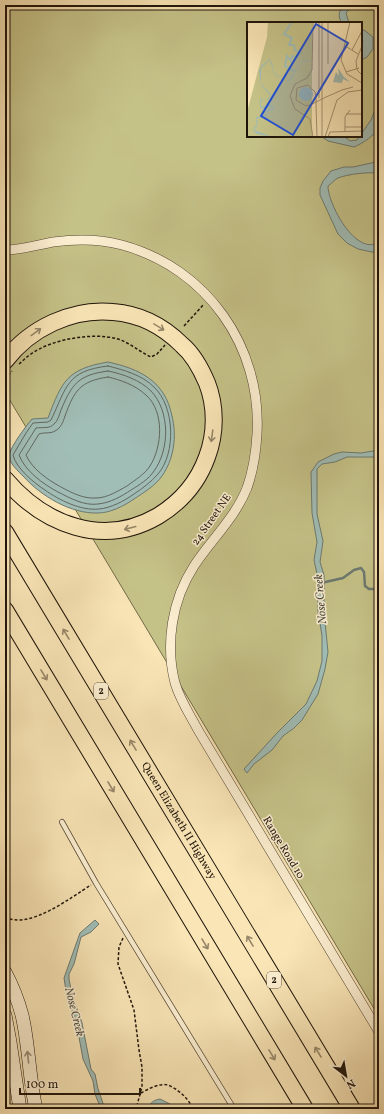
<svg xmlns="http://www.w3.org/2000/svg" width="384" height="1114" font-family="Vollkorn,serif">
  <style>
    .green { fill: #c5c288; stroke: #726b49; fill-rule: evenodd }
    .water { fill: #a0bdb6; stroke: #6c7971 }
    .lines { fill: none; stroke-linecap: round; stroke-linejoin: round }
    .shore { stroke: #606860; stroke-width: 1 }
    .stream { stroke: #6c7971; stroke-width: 2.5 }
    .lane-casing { stroke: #564835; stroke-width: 6 }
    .street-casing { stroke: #564835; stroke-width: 10 }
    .secondary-casing { stroke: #1f140a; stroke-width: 14 }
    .highway-casing { stroke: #1f140a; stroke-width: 18 }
    .path { stroke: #1f140a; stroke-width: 1.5; stroke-dasharray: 3 2; stroke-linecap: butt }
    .lane { stroke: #fbeed0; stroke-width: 4.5 }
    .street { stroke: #fbeed0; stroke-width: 9 }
    .secondary { stroke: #fbeed0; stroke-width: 13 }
    .highway { stroke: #f9e5b6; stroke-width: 16 }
    .oneway { stroke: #978769 }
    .oneway2 { stroke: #988c77 }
    .labels { text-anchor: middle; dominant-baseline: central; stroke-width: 3; stroke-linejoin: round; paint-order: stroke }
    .shield { fill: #fbeed0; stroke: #615545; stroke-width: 1 }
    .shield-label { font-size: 10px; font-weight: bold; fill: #1f140a }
    .street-label { font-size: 11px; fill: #1f140a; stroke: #fbeed0 }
    .water-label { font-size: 12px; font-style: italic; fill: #4c4f46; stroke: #fbeed0 }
    .inset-river { fill: none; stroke: #a0bdb6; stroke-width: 2 }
    .inset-road { fill: none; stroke: #a29171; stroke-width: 1 }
    .view { fill: #1d4ed8; fill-opacity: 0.15; stroke: #1d4ed8; stroke-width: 2 }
    .inset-edge { fill: none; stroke: #1f140a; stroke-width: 2 }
  </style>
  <rect width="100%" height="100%" fill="#f9e5b6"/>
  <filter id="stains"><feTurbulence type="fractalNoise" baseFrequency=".005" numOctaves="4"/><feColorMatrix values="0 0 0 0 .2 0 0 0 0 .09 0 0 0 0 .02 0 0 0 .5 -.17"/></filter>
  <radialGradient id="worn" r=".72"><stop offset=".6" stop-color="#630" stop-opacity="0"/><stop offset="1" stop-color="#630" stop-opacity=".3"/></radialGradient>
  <path class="green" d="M5,5H379V1017L5,392ZM248,23H361V136H248Z"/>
  <g class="water">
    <path d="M344,5H353L346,13L349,23H342C337,16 339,11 344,5Z"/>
    <path d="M364,30L373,37V49L367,57L361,60V50L363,41L361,38V31Z"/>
    <path d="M379,100C379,107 381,119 379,126C375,136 363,143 354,147L328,141L321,136H344L350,141L357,140L371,120Z"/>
    <path d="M376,162L379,164V173C368,172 348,174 338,178C334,180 331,184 328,186C328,204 356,257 379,242V252H372L358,249L347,243L338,234L320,195V188L323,181L331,171L344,167H353Z"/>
    <path d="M108,362C140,369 165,381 172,416C177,436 174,459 162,476C155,486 143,493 134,499C124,506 110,513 98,513C71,514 41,496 24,477C19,472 8,462 9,455C11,446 26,426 32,419L48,418C62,381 67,369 108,362Z"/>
    <path d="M379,450V457H347L335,462L322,464L317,469V514L323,541L320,562L324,575V612L328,652L325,669L318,694L302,720L294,728L283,736L272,750L254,764L247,773L244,769L277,733L306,704L317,681L322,661V636L318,611L317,574L314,560L317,542L312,513L311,472L318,462L334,454L342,452L361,453Z"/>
    <path d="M95,920L99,924L91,932L81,937L74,964L69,974V979L72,995L82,1023L91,1069L95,1074L98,1089L105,1109H101L95,1094L93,1081L83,1059L76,1021L67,997L64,978L80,933Z"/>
    <path d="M160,1099L170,1104L174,1109H149C149,1103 154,1100 160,1099Z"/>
  </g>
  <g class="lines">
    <g class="shore">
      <path d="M108,366C124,370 142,375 154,387C175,407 176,453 158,474C151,482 143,488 134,494C124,501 111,508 99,509C81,511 59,500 45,490C34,483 16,468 13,455L26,433L33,423L48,422L51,420C67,387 66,371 108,366Z"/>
      <path d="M108,371C123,374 140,380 151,391C170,411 170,449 154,471C149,479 139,485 131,490C122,496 110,503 98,504C84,506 70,498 58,492C43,484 25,471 19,455L36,428C42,427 50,429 54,424C58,421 59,415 61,410C72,384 78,375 108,371Z"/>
      <path d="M108,377C121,380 135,385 146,395C165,412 162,447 150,466C145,474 135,480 127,486C118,491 107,498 96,498C84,499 72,493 61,487C48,480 32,469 26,455L39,434C44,432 50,434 55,431C61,428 63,422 65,416C74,391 80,381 108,377Z"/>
    </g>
    <g class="stream">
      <path d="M321,583L343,578L354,570L361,568L364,572L365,586L369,589H379"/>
      <path d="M379,761V770"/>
    </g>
    <g class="lane-casing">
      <path id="lane" d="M62,822L96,883L234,1109"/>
    </g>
    <g class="street-casing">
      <path id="street" d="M5,250C21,250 37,245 53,242C76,239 100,239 122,245C207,268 262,347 257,434C256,452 253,471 247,488C235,518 211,540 194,566C172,600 165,644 175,683C180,700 190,715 198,730L379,1032"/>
    </g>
    <g class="secondary-casing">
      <g id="secondary">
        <path d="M5,972C12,985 18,1000 22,1015C29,1045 29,1078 36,1109"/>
        <path d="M5,1015L10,1042L20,1109"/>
      </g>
    </g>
    <g class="highway-casing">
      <g id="highway">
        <path d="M5,361C30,328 72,308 113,312C140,314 163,326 182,345C194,355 201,369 207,383C216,406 216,433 207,457C198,482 181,502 158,516C103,548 44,525 5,479"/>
        <path id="s1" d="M5,532L352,1109"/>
        <path d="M5,610L305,1109"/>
      </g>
    </g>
    <g class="path">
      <path d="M184,326L204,304"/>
      <path d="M19,364C23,361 26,357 31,354C52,339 93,332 118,339C130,343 140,352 151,357L157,354L165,345"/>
      <path d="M5,379L12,371"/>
      <path d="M5,917C29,930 70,898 91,885"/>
      <path d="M123,938L119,947L118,964L134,1010L139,1050L142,1067V1087L136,1109"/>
      <path d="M141,1093C148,1089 159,1083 168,1085C178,1089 189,1099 193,1109"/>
    </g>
    <use href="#lane" class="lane"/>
    <use href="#street" class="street"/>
    <use href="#secondary" class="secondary"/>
    <use href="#highway" class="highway"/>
  </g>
  <defs><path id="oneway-shaft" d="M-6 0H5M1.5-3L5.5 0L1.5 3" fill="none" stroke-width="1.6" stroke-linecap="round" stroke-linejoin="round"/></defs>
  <g class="oneway">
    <use href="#oneway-shaft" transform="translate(159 327) rotate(31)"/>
    <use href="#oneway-shaft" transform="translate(36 332) rotate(-36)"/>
    <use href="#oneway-shaft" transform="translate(212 436) rotate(98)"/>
    <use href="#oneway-shaft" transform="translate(130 528) rotate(165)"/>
    <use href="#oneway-shaft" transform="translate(66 634) rotate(-121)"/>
    <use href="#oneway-shaft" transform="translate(44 675) rotate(59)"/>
    <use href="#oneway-shaft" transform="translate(133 745) rotate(-121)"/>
    <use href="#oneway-shaft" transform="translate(111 787) rotate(59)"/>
    <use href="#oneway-shaft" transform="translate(250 941) rotate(-121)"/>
    <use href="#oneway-shaft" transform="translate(205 944) rotate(59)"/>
    <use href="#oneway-shaft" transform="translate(318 1052) rotate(-121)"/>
    <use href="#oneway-shaft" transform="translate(272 1055) rotate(59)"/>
  </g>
  <use class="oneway2" href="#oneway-shaft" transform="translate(28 1057) rotate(-96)"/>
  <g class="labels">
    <g class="shield">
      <rect x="94" y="683" width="14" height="16" rx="3"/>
      <rect x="267" y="972" width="14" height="16" rx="3"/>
    </g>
    <g class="shield-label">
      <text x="101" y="691">2</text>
      <text x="274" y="980">2</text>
    </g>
    <g class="street-label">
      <text transform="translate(212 520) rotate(-55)">24 Street NE</text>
      <text stroke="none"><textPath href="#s1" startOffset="337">Queen Elizabeth II Highway</textPath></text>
      <text transform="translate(283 848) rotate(59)">Range Road 10</text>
    </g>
    <g class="water-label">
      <text transform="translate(321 599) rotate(-95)">Nose Creek</text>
      <text transform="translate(74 1012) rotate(76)">Nose Creek</text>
    </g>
  </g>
  <g transform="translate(247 22)">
    <rect width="115" height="115" fill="#f9e5b6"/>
    <path d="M21,0H65V115H0V90L20,15Z" fill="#c5c288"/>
    <path d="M23,37L25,41L27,50L29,53L42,59L52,42L57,39L64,38L53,41L43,59L29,54L27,51L23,38L14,46V62L22,70L24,73L21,78H14V85L24,83L26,85V87L18,91L19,94L18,95L9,97L11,100L10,104L7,108L25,115L10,112L6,108L10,102L9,98V95H18V90L26,86L23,84L15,87L13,85V77L20,78L23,73L14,63L12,49L14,44ZM91,46L97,55L103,60L96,57L95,61L86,60L89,50L92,54ZM52 72a7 7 0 1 1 14 0a7 7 0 1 1-14 0Z" fill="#a0bdb6"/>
    <path class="inset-river" d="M45,0L37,12L45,16L42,23H47L48,28L53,31L49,35L45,34L44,39L40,34L38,44L47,49"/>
    <path class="inset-road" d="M66,0L65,48L60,56L48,62L43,74L48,87L63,97L66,115M72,0V76M75,0V115M103,0L94,38L100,52L115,61M115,24L109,39L110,48L115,53M100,25L111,32M105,28L115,9M81,42V0M99,50L112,46M101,70L115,68M99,92H115M98,105H115M98,110V95L103,88M70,115L69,83V75L68,70L61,63L50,66L49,78L59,84L65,82L79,75L86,72L95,68L106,65M78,115L90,78L101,70M81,115L83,110L115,109"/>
    <path class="view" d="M69,2L101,21L46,113L14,94Z"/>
    <rect width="115" height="115" class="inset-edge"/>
  </g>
  <rect width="384" height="1114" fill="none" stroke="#f9e5b6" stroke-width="20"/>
  <rect x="6" y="6" width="372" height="1102" fill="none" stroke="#1f140a" stroke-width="2"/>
  <rect x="10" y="10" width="364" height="1094" fill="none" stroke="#1f140a"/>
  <g transform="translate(346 1076) rotate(149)" stroke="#fbeed0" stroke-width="3" paint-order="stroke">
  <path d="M0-3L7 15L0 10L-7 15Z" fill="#1f140a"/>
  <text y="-6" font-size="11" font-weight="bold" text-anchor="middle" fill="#1f140a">N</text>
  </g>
  <path d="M20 1088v6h120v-6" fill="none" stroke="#1f140a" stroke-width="2"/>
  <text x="26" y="1088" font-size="12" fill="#1f140a" stroke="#fbeed0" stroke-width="3" paint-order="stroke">100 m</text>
  <rect width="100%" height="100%" filter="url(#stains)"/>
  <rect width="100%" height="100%" fill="url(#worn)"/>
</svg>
